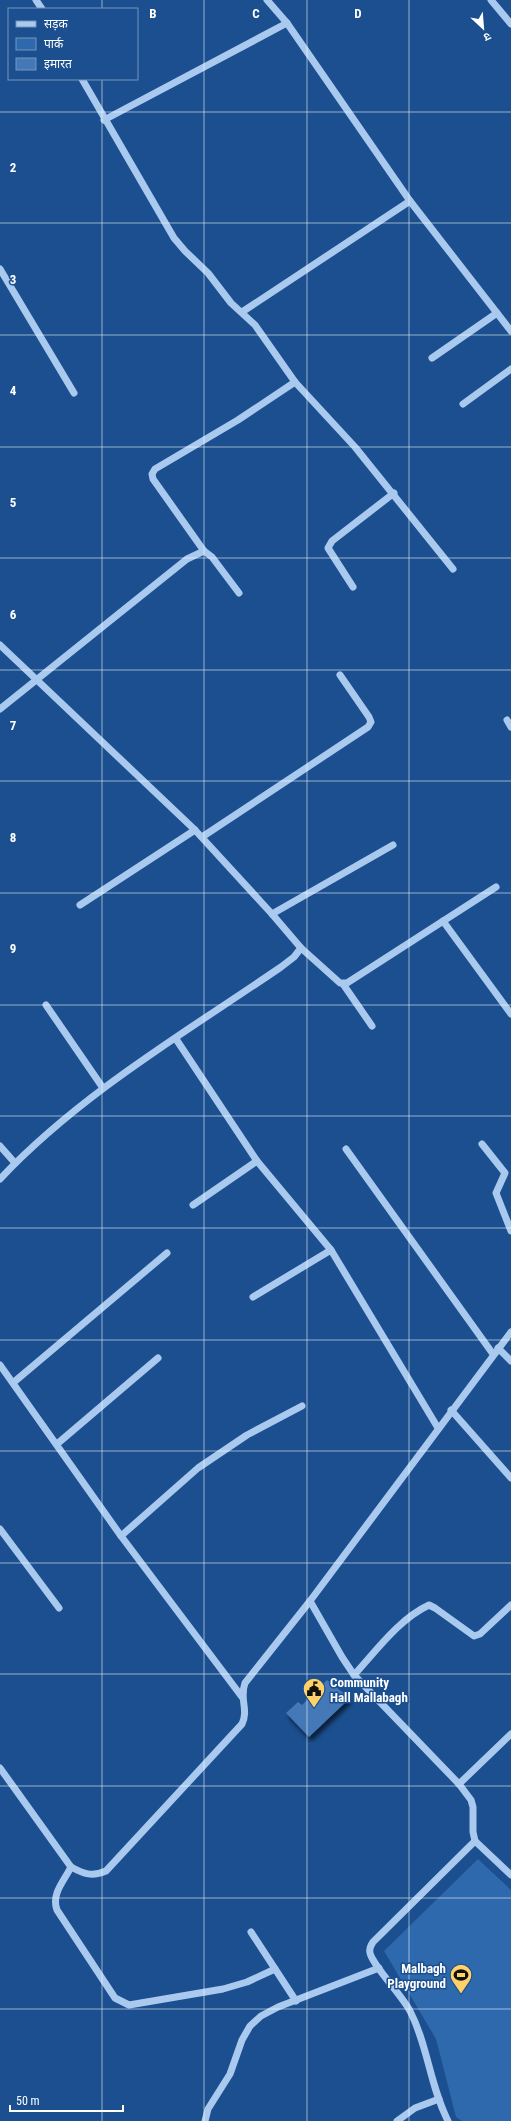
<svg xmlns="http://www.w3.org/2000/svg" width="511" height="2121" font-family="'Roboto Condensed','Noto Sans Devanagari',sans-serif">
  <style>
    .green { fill: #2e69ad }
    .building { fill: #4478b7; filter: url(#shadow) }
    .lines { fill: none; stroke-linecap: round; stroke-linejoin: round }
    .minor { stroke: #a9c9ee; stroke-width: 7 }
    .grid { fill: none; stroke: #fff; stroke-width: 1; stroke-opacity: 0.55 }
    .labels { text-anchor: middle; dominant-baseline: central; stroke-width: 3; stroke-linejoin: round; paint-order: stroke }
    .poi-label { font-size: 13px; font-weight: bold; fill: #fff; stroke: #1b4f8f; text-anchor: start }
    .grid-label { font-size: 13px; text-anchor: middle; font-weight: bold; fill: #fff; stroke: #1b4f8f; stroke-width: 3; stroke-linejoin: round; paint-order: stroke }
  </style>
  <defs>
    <filter id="shadow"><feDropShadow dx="2.5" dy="4.5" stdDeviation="2" flood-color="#0009"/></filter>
  </defs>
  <rect width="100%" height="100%" fill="#1b4f8f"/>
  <path class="green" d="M478,1859L511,1890V2121H462L456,2117L436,2039L384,1951Z"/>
  <path class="building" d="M327,1680L350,1698L309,1737L286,1713L298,1702L302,1705Z"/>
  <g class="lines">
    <g class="minor">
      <path d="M36,0L42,9"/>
      <path d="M267,0L287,23L410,201L511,331"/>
      <path d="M491,0L511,24"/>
      <path d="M82,79L174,238L185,251L208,273L231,303L255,325L295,382L355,447L453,569"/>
      <path d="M104,120L287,23"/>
      <path d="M0,269L74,393"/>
      <path d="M242,312L410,201"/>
      <path d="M432,358L497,313"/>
      <path d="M463,404L511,369"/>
      <path d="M204,551L153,479L152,474L155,469L238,420L295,382"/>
      <path d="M353,587L328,548L332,541L394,493"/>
      <path d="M0,645L195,830L272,914L301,948L340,983H347L496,887"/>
      <path d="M0,709L187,559L204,551L212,557L239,593"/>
      <path d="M507,720L511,727"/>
      <path d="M202,837L368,727L371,722L369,717L340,675"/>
      <path d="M80,905L195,830"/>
      <path d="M272,914L393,845"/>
      <path d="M443,921L511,1014"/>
      <path d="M343,984L372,1026"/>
      <path d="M46,1005L103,1088"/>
      <path d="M176,1039L257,1161L331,1250L438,1428"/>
      <path d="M482,1144L505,1173L496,1193L511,1231"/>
      <path d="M0,1146L15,1163"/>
      <path d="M346,1149L493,1354"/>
      <path d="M0,1179C80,1094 186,1032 281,967L294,957L301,948"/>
      <path d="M193,1205L257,1161"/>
      <path d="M253,1297L331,1250"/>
      <path d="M498,1348L511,1361"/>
      <path d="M0,1365L121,1536L242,1697"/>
      <path d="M14,1382L167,1253"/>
      <path d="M451,1410L511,1478"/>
      <path d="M57,1444L158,1358"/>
      <path d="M0,1529L59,1608"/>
      <path d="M121,1536L198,1468L247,1435L302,1406"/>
      <path d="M310,1601L342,1657L354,1675L459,1784L471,1800L473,1807V1832L475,1841L511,1875"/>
      <path d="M354,1675C376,1651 399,1619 429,1605L435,1608L474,1636L480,1634L511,1605"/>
      <path d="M0,1768L71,1867C84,1874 92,1877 106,1871L242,1724C249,1709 239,1699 245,1683L310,1601L511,1332"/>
      <path d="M459,1784L511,1734"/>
      <path d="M71,1867C64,1881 51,1894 57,1910L115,1998L129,2005L223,1989L247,1982L275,1969"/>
      <path d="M251,1932L296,2001"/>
      <path d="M205,2121L208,2109L230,2074L242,2040L250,2026L261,2016L278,2007L379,1968"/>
      <path d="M397,2121L415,2108L439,2099"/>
      <path d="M448,2121C430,2086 428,2046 410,2011C402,1995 373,1966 370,1953C369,1949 371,1945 373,1942L475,1841"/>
    </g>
  </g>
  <path class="grid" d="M102,0V9M204,0V2121M307,0V2121M409,0V2121M102,79V2121M0,112H511M0,223H511M0,335H511M0,447H511M0,558H511M0,670H511M0,781H511M0,893H511M0,1005H511M0,1116H511M0,1228H511M0,1340H511M0,1451H511M0,1563H511M0,1674H511M0,1786H511M0,1898H511M0,2009H511"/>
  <defs>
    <g id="civic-pin" transform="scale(1.15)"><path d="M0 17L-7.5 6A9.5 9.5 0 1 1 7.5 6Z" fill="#ffd166" stroke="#1b4f8f"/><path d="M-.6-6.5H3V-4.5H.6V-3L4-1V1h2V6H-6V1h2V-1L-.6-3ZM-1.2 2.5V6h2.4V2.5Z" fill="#111"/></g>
    <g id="stadium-pin" transform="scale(1.15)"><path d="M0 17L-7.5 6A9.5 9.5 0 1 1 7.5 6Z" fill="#ffd166" stroke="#1b4f8f"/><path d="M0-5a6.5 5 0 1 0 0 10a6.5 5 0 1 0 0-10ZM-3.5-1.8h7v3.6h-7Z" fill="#111"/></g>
  </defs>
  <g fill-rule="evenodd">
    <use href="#civic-pin" x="314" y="1689"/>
    <use href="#stadium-pin" x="461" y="1975"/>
  </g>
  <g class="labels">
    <g class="poi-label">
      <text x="330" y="1682">Community<tspan x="330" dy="15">Hall Mallabagh</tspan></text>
      <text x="446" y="1968" text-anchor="end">Malbagh<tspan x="446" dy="15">Playground</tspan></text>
    </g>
  </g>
  <g class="grid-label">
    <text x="153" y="18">B</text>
    <text x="256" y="18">C</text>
    <text x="358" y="18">D</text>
    <text x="13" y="172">2</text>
    <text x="13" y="284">3</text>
    <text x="13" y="395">4</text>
    <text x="13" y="507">5</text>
    <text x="13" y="619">6</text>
    <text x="13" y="730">7</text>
    <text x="13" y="842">8</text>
    <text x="13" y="953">9</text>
  </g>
  <rect x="8" y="8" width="130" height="72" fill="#1b4f8f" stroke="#7695bc"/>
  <rect x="16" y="21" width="20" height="6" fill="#a9c9ee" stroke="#7695bc"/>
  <text x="44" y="28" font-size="12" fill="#ffffff">सड़क</text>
  <rect x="16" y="38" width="20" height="12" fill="#2e69ad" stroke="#7695bc"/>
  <text x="44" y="48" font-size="12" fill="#ffffff">पार्क</text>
  <rect x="16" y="58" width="20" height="12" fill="#4478b7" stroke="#7695bc"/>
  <text x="44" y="68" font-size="12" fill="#ffffff">इमारत</text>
  <g transform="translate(483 28) rotate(154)" stroke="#1b4f8f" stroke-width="3" paint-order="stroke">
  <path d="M0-3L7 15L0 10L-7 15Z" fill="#ffffff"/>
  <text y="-6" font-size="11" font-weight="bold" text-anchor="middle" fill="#ffffff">उ</text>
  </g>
  <path d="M10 2105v6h113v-6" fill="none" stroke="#ffffff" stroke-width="2"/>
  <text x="16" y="2105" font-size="12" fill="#ffffff" stroke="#1b4f8f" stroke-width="3" paint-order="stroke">50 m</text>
</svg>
